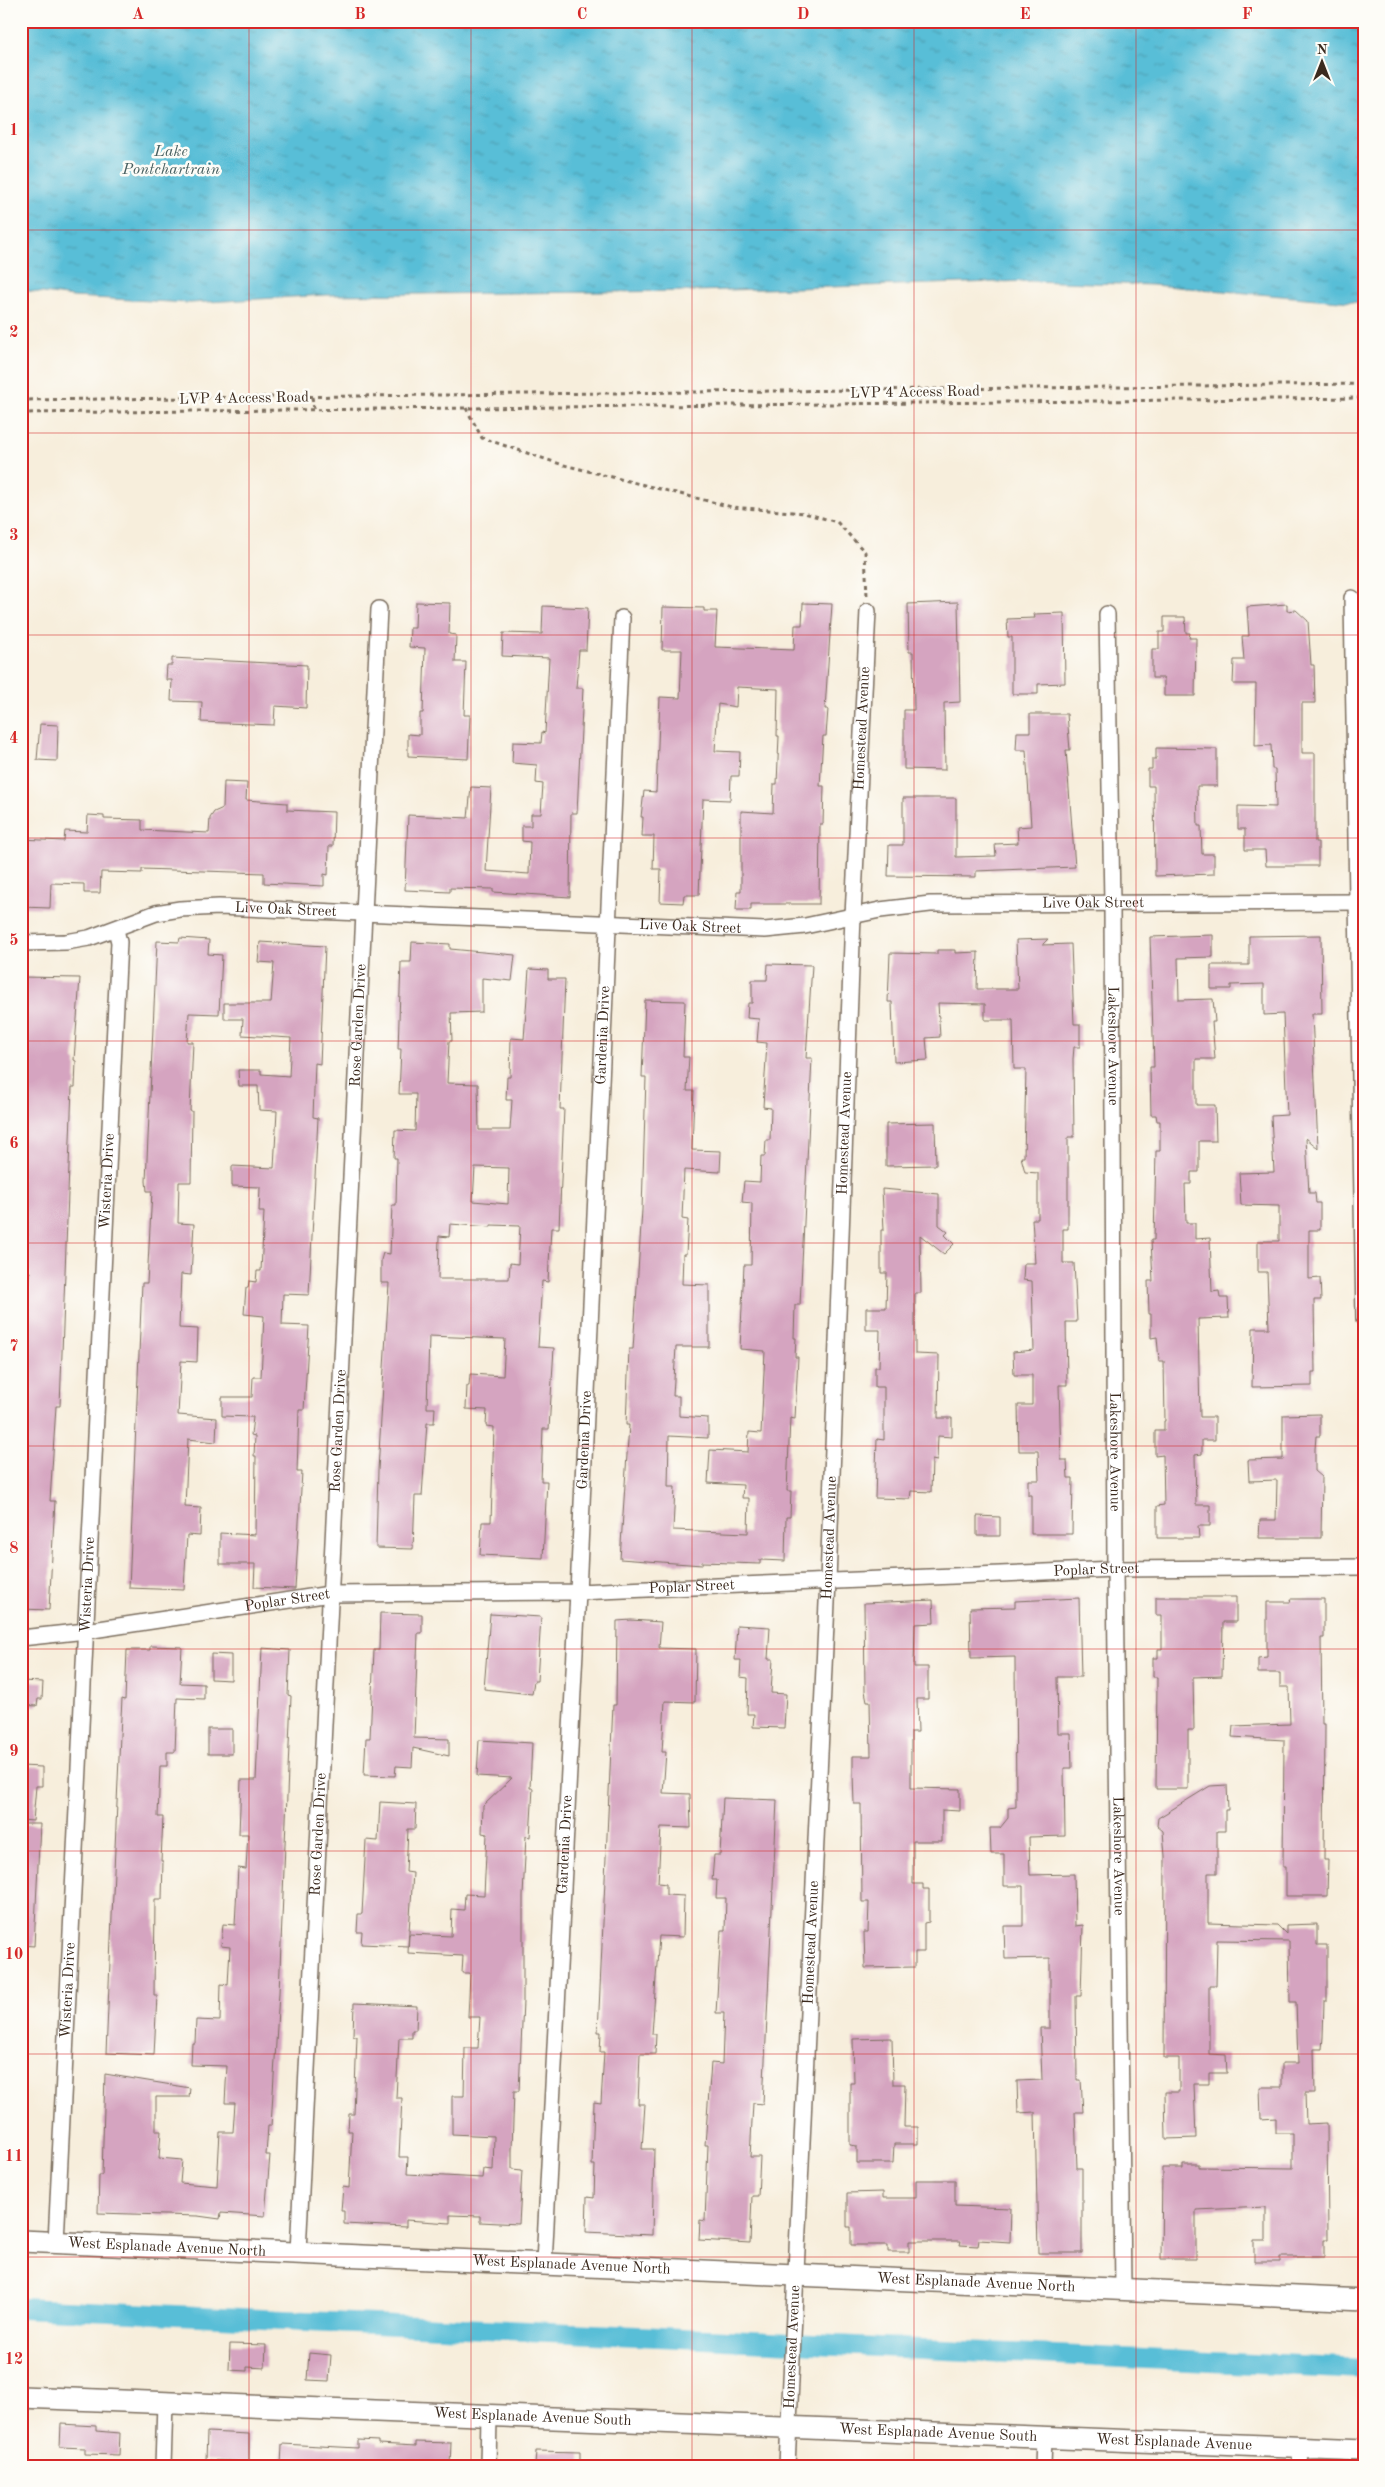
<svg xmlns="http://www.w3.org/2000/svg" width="1385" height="2487" font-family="'Old Standard TT',serif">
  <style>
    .water { fill: url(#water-ripples); stroke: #4a747a }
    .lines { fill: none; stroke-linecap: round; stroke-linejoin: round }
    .canal { stroke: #59bed7; stroke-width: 20 }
    .building { fill: #d5a4c0; fill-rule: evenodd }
    .minor-casing { stroke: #7d6f60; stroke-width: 18 }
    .secondary-casing { stroke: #7d6f60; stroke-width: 24 }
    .path { stroke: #7d6f60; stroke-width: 3; stroke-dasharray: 4 4; stroke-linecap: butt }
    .minor { stroke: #fff; stroke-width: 15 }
    .secondary { stroke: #fff; stroke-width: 21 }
    .grid { fill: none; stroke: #d62828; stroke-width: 1; stroke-opacity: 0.55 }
    .labels { text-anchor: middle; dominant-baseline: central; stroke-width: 5; stroke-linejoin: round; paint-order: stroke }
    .street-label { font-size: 15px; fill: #3b2a1e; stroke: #fdfcf7 }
    .water-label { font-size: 16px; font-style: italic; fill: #465e5f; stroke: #fdfcf7 }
    .neatline { fill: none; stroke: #d62828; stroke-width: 2 }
    .grid-label { font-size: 16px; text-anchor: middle; font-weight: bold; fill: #d62828 }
  </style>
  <defs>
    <pattern id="water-ripples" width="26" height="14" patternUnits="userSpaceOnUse" patternTransform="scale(1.25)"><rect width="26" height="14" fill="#59bed7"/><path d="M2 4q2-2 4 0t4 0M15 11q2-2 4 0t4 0" fill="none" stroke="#4b9bae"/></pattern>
  </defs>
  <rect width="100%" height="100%" fill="#fdfcf7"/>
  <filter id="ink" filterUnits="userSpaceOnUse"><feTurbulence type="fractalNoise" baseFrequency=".02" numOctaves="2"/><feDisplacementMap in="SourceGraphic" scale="10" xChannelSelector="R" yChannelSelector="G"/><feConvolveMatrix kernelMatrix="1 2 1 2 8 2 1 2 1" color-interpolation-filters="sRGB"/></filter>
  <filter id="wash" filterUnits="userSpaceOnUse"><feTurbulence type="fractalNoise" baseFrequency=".0096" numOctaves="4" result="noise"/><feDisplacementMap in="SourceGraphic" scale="20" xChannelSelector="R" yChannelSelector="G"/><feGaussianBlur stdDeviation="1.12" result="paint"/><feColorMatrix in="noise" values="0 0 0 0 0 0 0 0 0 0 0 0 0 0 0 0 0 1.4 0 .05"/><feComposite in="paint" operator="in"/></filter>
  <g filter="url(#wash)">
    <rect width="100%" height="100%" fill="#f7eedc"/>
    <path class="water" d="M21,21H1364V303L1153,285L1030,281L694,291L326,295L190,303L73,297L21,290Z"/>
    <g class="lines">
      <path class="canal" d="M21,2308L1364,2369"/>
    </g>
    <g id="blocks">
      <g class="building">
        <path d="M416,602L450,603L449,634L456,635L455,662H466L464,715H470L468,759L408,756V734L420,735V713H423L425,648L409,647L410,628H415Z"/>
        <path d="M958,602L960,702L944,703L945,770L904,769V710H914L913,652H909L908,604Z"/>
        <path d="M803,603L832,604L825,709H828L826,736H823L820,786H824L823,824H820L819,904H751V910H736L737,891H741V811L773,813L774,784H777L779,736H777L778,689L737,687L736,707L718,704L715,751L740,752L739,776H731L730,800L703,799L699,895H684L683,903L660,902L661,869H653L654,836H642L643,817H641L644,791L656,792L660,697L680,698L682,650H662L663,607L704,608V611H717L715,647L794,650L795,625H802Z"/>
        <path d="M1287,604V611L1296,610L1308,621L1311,665H1314L1315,703H1302V753H1315V842H1318V866H1266L1265,850H1245V829H1238V806L1276,807L1275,769H1272L1271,745L1255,746L1256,684H1233L1234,660H1244L1242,636H1249L1247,607Z"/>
        <path d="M543,606L588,608L586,650H579L576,688H583L577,813H571L570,897L493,892V889L450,888V892L405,890L408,815L468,818L471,787L491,788L486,871L529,874L530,842L522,841V826H531V814H541L543,784L536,783L537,765L512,763L513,742L541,743L542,732L545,733L549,658L502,656L503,633L542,634Z"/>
        <path d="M1064,613L1065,683L1038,684V694H1012V637H1008L1007,619L1035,618L1034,614Z"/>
        <path d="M1164,617H1185L1186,633H1190L1189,638H1196L1195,696H1164V678H1152V649H1159V632H1164Z"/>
        <path d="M172,658L307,665L306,708L275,706L274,725L201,722L202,702L171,701L172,680H166L167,665H172Z"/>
        <path d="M1030,714H1067L1070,750H1066L1075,867L976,871V877L888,876L889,845H903V798H956V857L996,856L995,844L1018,843L1017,827L1031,826L1026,750H1016L1017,732H1030Z"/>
        <path d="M40,724L58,725L57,761L37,760Z"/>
        <path d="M1156,748L1217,749V786H1197L1198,826H1201L1202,854H1214V874L1155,876L1154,786H1148V769H1152V759H1156Z"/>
        <path d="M224,782L247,783L246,800L287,803V810L334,812L333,846H329L328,875L324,874V886L264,883V873L142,869V873L101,872L100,893H84V884L51,883L50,908L21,907V839L64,841L65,831L87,832L88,815L104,816V819L142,820V830L209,833L210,818L214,812L223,808Z"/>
        <path d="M1213,935V957L1178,958L1179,1000L1213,999L1215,1022H1212L1215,1059H1196V1105H1215L1216,1141H1199V1172H1191V1184H1185L1186,1223H1195V1239L1210,1238L1212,1292L1219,1291L1220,1298H1228L1229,1318L1198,1319L1200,1417H1215V1440H1202V1454L1195,1455L1196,1505H1210V1526H1198L1199,1538H1157V1506L1164,1505L1163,1455L1155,1456V1431H1164V1421H1165L1164,1361H1159L1157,1337L1151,1338V1314H1149L1148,1281H1153L1151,1240H1154L1156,1151H1160V1121H1157L1156,1115H1151L1150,1067H1154L1150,937Z"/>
        <path d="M1321,935L1322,1014H1312L1318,1148L1306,1138L1309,1193H1315L1316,1203H1320V1230H1309V1279L1320,1278L1321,1300H1314L1315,1372H1312V1386L1252,1387L1253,1328H1269L1267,1272H1258V1241H1279V1206L1241,1205L1239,1173L1274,1172L1271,1116L1287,1115L1283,1014L1264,1015V984L1231,985V989H1211V965H1249V936Z"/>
        <path d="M180,938L209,940L208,954L222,955L219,1014L189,1013L187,1042H193L190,1111H192L191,1182H179L178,1223L194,1224L191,1275L181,1274L179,1328L198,1329L197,1362L181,1361L178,1415L217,1418L216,1442L188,1439L185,1507L201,1508L200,1536L187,1535L184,1590L129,1588L142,1283H147L152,1191H147L146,1181L157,941L179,942Z"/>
        <path d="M1048,939L1042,945L1071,944L1074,1024H1080V1047H1074L1073,1059L1074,1137H1068V1229H1063V1263H1074L1077,1322H1066L1067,1385H1059L1061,1460H1067L1068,1478H1073L1072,1534H1031V1495H1028V1480H1039L1038,1451H1019L1018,1405H1032V1375H1014L1013,1352L1034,1350L1032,1281L1023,1280L1024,1263H1035L1032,1219H1038V1173L1025,1172L1021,1157H1024L1026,1069H1014L1013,1020H985V1004L938,1003L940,1037L926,1038L928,1060L894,1062L892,1002H888L890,953L937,954V950H955V953L978,952L977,989H1018L1016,940Z"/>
        <path d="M260,942L325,946L320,1064L315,1063L313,1117L318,1118L309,1295L283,1294L282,1325L309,1326L304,1410H299L297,1472H302L295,1589L254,1587L255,1564H220V1533L255,1535L256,1456H254L255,1436L251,1435L253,1417L222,1416V1397H252L253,1377H261L264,1316L244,1314L246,1288H248L249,1281L256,1282L257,1271H261L264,1212H259L260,1187L232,1186V1166L274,1168L277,1111L259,1110L258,1086H239L238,1070H261V1074L289,1076L291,1038L242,1035L243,1019H224V1003H271L274,963L258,962Z"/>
        <path d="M412,942L450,944V949L515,955L512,981L482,978V1012L451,1013L452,1041H449L447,1083L478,1084L479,1130H510L512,1100H506L507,1077H510L511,1038L524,1039L529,969L548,970V979H565L560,1109H564L559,1228H551L548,1282L542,1281L538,1347L554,1348L549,1429H543L541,1481H547L543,1558L480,1555L482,1522H491L494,1427L486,1426L487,1410L466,1409L467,1386H469L470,1374L503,1376L505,1339L429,1336L427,1408H435L434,1423H427L422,1496H415L413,1549L376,1548L378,1470L389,1283H381V1260L383,1253L390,1254L392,1205H396L397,1158H394L395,1130L415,1131L416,1094H399L401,1049H398L401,962H411ZM475,1167L509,1168L508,1204L473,1201ZM450,1224L491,1227V1225L520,1226L518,1264L510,1263L509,1279H438L439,1236L449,1237Z"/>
        <path d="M768,964L812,965L806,1058H812L800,1305H795L794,1338H796L795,1357H798L795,1419L790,1418L787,1491H791L790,1517H786L785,1561L760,1560V1564L702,1562V1565L620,1559L629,1425H626L629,1349H633L642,1210L646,1077H642L645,1000L685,1001L683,1057H689L687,1091H694L692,1150L721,1151L720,1172L684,1170L682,1219L688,1220L686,1254H683L682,1284L709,1285V1347H676L673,1396H679V1416L708,1418V1438L669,1436L668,1487H675L673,1530L748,1533L749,1498H742L743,1485L708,1483L710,1450L748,1452L749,1432L761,1433L765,1351L740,1349L744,1265H751L752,1203L742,1202L744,1181L760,1182L761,1156H765L766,1140H770L771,1108L763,1107L767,1043L757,1042L759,1019L747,1018L748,1003H752V980H767Z"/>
        <path d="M21,977L80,978L74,1060L76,1061L75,1087H72L60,1406H56L50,1501H55L49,1610L21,1609V1332H28L30,1272H21V1058L25,1008L21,1007Z"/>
        <path d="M935,1123L936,1165L886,1166V1124Z"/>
        <path d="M882,1189L939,1194V1225L948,1232L945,1235L954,1244L944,1254L920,1235L921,1293H915V1354L939,1355L938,1418H952V1437L938,1436L937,1461L932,1460L931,1492L911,1491L910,1499L875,1498L877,1439L884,1440V1387H875V1367H879L880,1330H866V1308H886L887,1273H881V1230H884Z"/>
        <path d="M1320,1414V1436H1316L1315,1449V1471L1322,1477L1321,1538H1259L1260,1520H1276L1277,1480L1249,1481L1248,1460L1283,1459V1415Z"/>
        <path d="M977,1516L1000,1517V1536H977Z"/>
        <path d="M1156,1597H1236V1622H1223L1222,1676L1193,1677L1194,1730H1188V1789H1156L1157,1677H1153V1658H1158V1649H1162V1615H1156Z"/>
        <path d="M1079,1598L1081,1677H1057L1058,1733H1071L1072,1768H1064L1065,1836L1029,1837L1030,1875L1074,1874L1075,1926L1083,1925L1081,1996H1076L1077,2080H1081L1083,2112H1075L1077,2168H1082V2253H1038L1035,2112L1018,2113L1017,2081L1042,2080L1040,2028H1050V1958L1005,1959L1004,1926H1023V1886H1004V1854H991L990,1828H1000L1008,1818V1808L1016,1807L1015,1657L971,1658L970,1608L1015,1607V1601Z"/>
        <path d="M1290,1599H1324V1638H1321L1322,1724H1325L1324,1860H1328L1327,1896H1286V1867H1283L1284,1740L1232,1737L1233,1726L1290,1724L1289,1687H1280V1673H1258V1658L1267,1657V1602H1291Z"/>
        <path d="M933,1600L934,1623L915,1624L914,1667H928V1699H917L918,1732H911V1788L960,1789V1811L942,1810V1841H913V1884H923V1889H929V1922L924,1923V1952H915V1967L865,1968L864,1932H868L869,1902H862L861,1804H854L853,1774V1756H871L870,1701H867L865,1691L864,1603Z"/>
        <path d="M380,1613L422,1614V1633H418L414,1738L449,1739V1756L413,1748L412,1767L396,1766L395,1776L364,1775L366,1738H370L374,1650H379Z"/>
        <path d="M490,1614L541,1617L537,1681H534L532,1694L484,1689Z"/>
        <path d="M631,1620L661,1622L659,1648L696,1649L695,1702L665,1701L662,1752H666L663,1793L690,1794L691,1828L661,1827L658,1883L666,1884V1895L684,1896L683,1937L659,1936L652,2034H656L655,2054H640L638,2104H645L642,2149H654L652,2235L586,2232L587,2197L594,2198L595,2165H592L594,2102L601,2103L604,2052H600L601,2032H598L613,1705H616L617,1621Z"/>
        <path d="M737,1625L770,1627L768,1659H773L771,1693L786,1694L784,1728L753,1727L754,1714H747L748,1678L740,1677L741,1660H735Z"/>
        <path d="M150,1646L182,1647L180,1683L204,1684V1699L177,1698L175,1752H167V1766H160L158,1817H163L161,1861H163L162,1899H155L154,1995H157L154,2055L106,2053L120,1735L122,1699L125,1700L127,1650H150Z"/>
        <path d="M262,1648L290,1650L288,1695L291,1696L279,1993L271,2126H268L266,2155H270L265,2216L221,2213L220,2219L198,2216L98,2213L99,2175H102L105,2074L190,2088L189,2097H156V2131H161L159,2158L182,2160L180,2183L217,2186L220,2132H233L235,2103H225L227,2066L191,2065L192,2043H195L196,2020L220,2021L221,1984L228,1985L230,1947L221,1946L223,1924L235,1925L238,1868L246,1869L248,1834H239L241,1780H256Z"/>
        <path d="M211,1654L231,1655V1680L211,1679Z"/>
        <path d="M21,1681L43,1682L42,1699H38L37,1706L21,1705Z"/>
        <rect x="208" y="1729" width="24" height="25"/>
        <path d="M479,1740L532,1743L530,1788H533L530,1837L526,1836L523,1896V2001L519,2091H514L512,2149V2169L522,2170L519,2224L480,2222V2216L450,2215V2223L406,2220V2227L344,2224V2211H341L343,2187L349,2188L352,2131H348L349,2114H354L357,2036H353L354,2003L417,2006L416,2030H412V2038H399L396,2098H402L399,2157H408L407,2174L482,2178L483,2169L493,2170L494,2136L452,2134V2096H464L465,2048H478L480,2017H468L470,1973H462L463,1956L408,1953L409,1934L451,1936L452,1909L464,1910L465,1894L484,1895L487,1834L482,1833L483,1806L512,1778L477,1776Z"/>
        <path d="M21,1766L42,1767V1786H36L33,1821L21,1820Z"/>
        <path d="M1227,1785L1228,1810H1225V1831H1217V1873H1208V1923L1277,1925L1286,1934V1925L1317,1924V1945H1327V2001H1324L1323,2037L1322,2049H1314L1315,2093H1305L1306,2124L1327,2123L1328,2239H1324V2257H1280V2262H1254V2240H1266V2207L1196,2210V2259H1161L1162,2168H1183V2164H1199V2167L1293,2168V2133H1276V2118L1261,2119L1260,2087H1282V2063H1298L1296,2002H1290L1289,1941L1217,1940L1216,1985H1209V2054L1226,2055L1227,2073H1209V2084H1194L1196,2138L1166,2139L1165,2092H1179V2058H1164L1165,1856L1163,1831L1157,1826L1158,1818L1210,1786Z"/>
        <path d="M723,1798L777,1800L763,2104L753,2103L750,2157H760L758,2196H752L750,2243L699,2240L700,2220L705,2221L708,2145H705L711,2063L722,2064L724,2013H716L721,1930H725L726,1898H716L717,1880H712L714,1855H720Z"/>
        <path d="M380,1802L416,1804L415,1829H408L406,1872L413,1873L408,1946L361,1944L362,1932H357L358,1914H362L366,1840L378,1841Z"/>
        <path d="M21,1824H40L34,1946L21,1945Z"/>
        <path d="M892,2038L893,2084H905L904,2127H918V2144H894L893,2163H857V2146L850,2145V2083H854L853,2039Z"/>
        <path d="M916,2180H955V2206L1011,2208L1010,2242L979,2240L978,2246L960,2245L961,2241H909V2252H888V2245H851V2227H847V2193L883,2192V2198H916Z"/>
        <path d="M230,2344L266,2345L265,2368L247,2367V2371L229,2370Z"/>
        <path d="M309,2353L331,2355L329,2381L307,2380Z"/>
        <path d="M61,2424L96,2426V2431L120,2433L119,2455L85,2454V2448L60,2447Z"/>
        <path d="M207,2432L249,2434V2462L206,2460Z"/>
        <path d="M358,2440L378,2441V2444L416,2446V2442L451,2443L450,2466H281L282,2444L358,2448Z"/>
        <path d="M536,2451L580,2452V2466H535Z"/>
      </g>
    </g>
  </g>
  <g filter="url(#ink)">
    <use href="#blocks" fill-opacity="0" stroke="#7d6f60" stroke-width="1"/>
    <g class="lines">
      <g class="minor-casing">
        <g id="minor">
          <path d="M1352,598L1364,1319"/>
          <path id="s1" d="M1107,614L1112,903L1115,1569L1123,2288"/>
          <path id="s2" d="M21,943L66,942L89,938L156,913L180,909L219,907L765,930L805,926L880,910L930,904L1364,902"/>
          <path id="s3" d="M21,1638L86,1631L330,1594L578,1592L1115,1569L1364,1567"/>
          <path id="s4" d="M56,2242L119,942L116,930"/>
          <path id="s5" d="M298,2252L379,609"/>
          <path id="s6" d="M544,2264L578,1592L622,618"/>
          <path d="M163,2466L165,2403"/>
          <path d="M488,2466L489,2416"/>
          <path id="s7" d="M787,2466L828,1581L853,916L868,611"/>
          <path d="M1043,2466L1044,2437"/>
          <path d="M1300,2466L1301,2448"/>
        </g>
      </g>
      <g class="secondary-casing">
        <g id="secondary">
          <path id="s8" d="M21,2241L1364,2300"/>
          <path id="s9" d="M21,2397L1364,2450"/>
        </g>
      </g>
      <g class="path">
        <path d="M312,397L314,409"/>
        <path d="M21,400L1364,384"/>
        <path d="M466,408L482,438L560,464L732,507L804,513L837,522L865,552L867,596"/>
        <path d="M21,413L1364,398"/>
      </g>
      <use href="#minor" class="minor"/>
      <use href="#secondary" class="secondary"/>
    </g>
  </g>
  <path class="grid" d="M249,21V2466M471,21V2466M692,21V2466M914,21V2466M1136,21V2466M21,230H1364M21,433H1364M21,635H1364M21,838H1364M21,1041H1364M21,1243H1364M21,1446H1364M21,1649H1364M21,1851H1364M21,2054H1364M21,2257H1364"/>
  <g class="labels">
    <g class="street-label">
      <text transform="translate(915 393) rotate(-1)">LVP 4 Access Road</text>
      <text transform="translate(244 399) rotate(-1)">LVP 4 Access Road</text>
      <text stroke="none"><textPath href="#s7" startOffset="1739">Homestead Avenue</textPath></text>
      <text stroke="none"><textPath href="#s2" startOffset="1080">Live Oak Street</textPath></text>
      <text stroke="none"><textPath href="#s2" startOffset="270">Live Oak Street</textPath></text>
      <text stroke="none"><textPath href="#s2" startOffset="675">Live Oak Street</textPath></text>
      <text stroke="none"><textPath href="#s5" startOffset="1228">Rose Garden Drive</textPath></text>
      <text stroke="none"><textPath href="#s6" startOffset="1230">Gardenia Drive</textPath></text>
      <text stroke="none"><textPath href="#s1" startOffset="432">Lakeshore Avenue</textPath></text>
      <text stroke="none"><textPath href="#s7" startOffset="1334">Homestead Avenue</textPath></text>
      <text stroke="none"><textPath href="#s4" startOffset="1062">Wisteria Drive</textPath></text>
      <text stroke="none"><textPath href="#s5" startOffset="822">Rose Garden Drive</textPath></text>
      <text stroke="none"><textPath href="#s6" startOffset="825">Gardenia Drive</textPath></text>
      <text stroke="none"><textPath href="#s1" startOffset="838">Lakeshore Avenue</textPath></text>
      <text stroke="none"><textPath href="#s7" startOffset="929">Homestead Avenue</textPath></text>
      <text stroke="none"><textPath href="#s3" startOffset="1079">Poplar Street</textPath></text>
      <text stroke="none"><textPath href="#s4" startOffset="658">Wisteria Drive</textPath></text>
      <text stroke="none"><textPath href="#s3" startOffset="674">Poplar Street</textPath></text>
      <text stroke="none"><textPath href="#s3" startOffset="269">Poplar Street</textPath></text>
      <text stroke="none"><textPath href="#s5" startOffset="418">Rose Garden Drive</textPath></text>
      <text stroke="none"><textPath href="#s6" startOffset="420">Gardenia Drive</textPath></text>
      <text stroke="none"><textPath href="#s1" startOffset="1242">Lakeshore Avenue</textPath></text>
      <text stroke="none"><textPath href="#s7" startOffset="524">Homestead Avenue</textPath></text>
      <text stroke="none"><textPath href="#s4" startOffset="252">Wisteria Drive</textPath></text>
      <text stroke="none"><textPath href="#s8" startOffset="146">West Esplanade Avenue North</textPath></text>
      <text stroke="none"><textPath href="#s8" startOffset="551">West Esplanade Avenue North</textPath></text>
      <text stroke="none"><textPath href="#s8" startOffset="956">West Esplanade Avenue North</textPath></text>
      <text stroke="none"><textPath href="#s7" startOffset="119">Homestead Avenue</textPath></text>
      <text stroke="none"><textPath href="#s9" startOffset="512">West Esplanade Avenue South</textPath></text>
      <text stroke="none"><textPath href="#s9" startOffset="918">West Esplanade Avenue South</textPath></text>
      <text stroke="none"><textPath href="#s9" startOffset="1154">West Esplanade Avenue</textPath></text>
    </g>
    <g class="water-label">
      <text x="171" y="152">Lake<tspan x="171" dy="18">Pontchartrain</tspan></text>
    </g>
  </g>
  <rect width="1385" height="2487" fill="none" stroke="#fdfcf7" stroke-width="55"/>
  <g transform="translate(1322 62)" stroke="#fdfcf7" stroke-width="4" paint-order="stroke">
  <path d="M0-4L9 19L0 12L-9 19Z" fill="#3b2a1e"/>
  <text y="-8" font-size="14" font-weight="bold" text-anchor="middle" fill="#3b2a1e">N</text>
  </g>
  <rect x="28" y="28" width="1330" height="2432" class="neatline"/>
  <g class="grid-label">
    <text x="138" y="19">A</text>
    <text x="360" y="19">B</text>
    <text x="582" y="19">C</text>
    <text x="803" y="19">D</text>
    <text x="1025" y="19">E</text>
    <text x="1247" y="19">F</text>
    <text x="14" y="135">1</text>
    <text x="14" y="337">2</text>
    <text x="14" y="540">3</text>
    <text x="14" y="743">4</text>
    <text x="14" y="945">5</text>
    <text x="14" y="1148">6</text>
    <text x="14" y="1351">7</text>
    <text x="14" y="1553">8</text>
    <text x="14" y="1756">9</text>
    <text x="14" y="1959">10</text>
    <text x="14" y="2161">11</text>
    <text x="14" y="2364">12</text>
  </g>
</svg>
